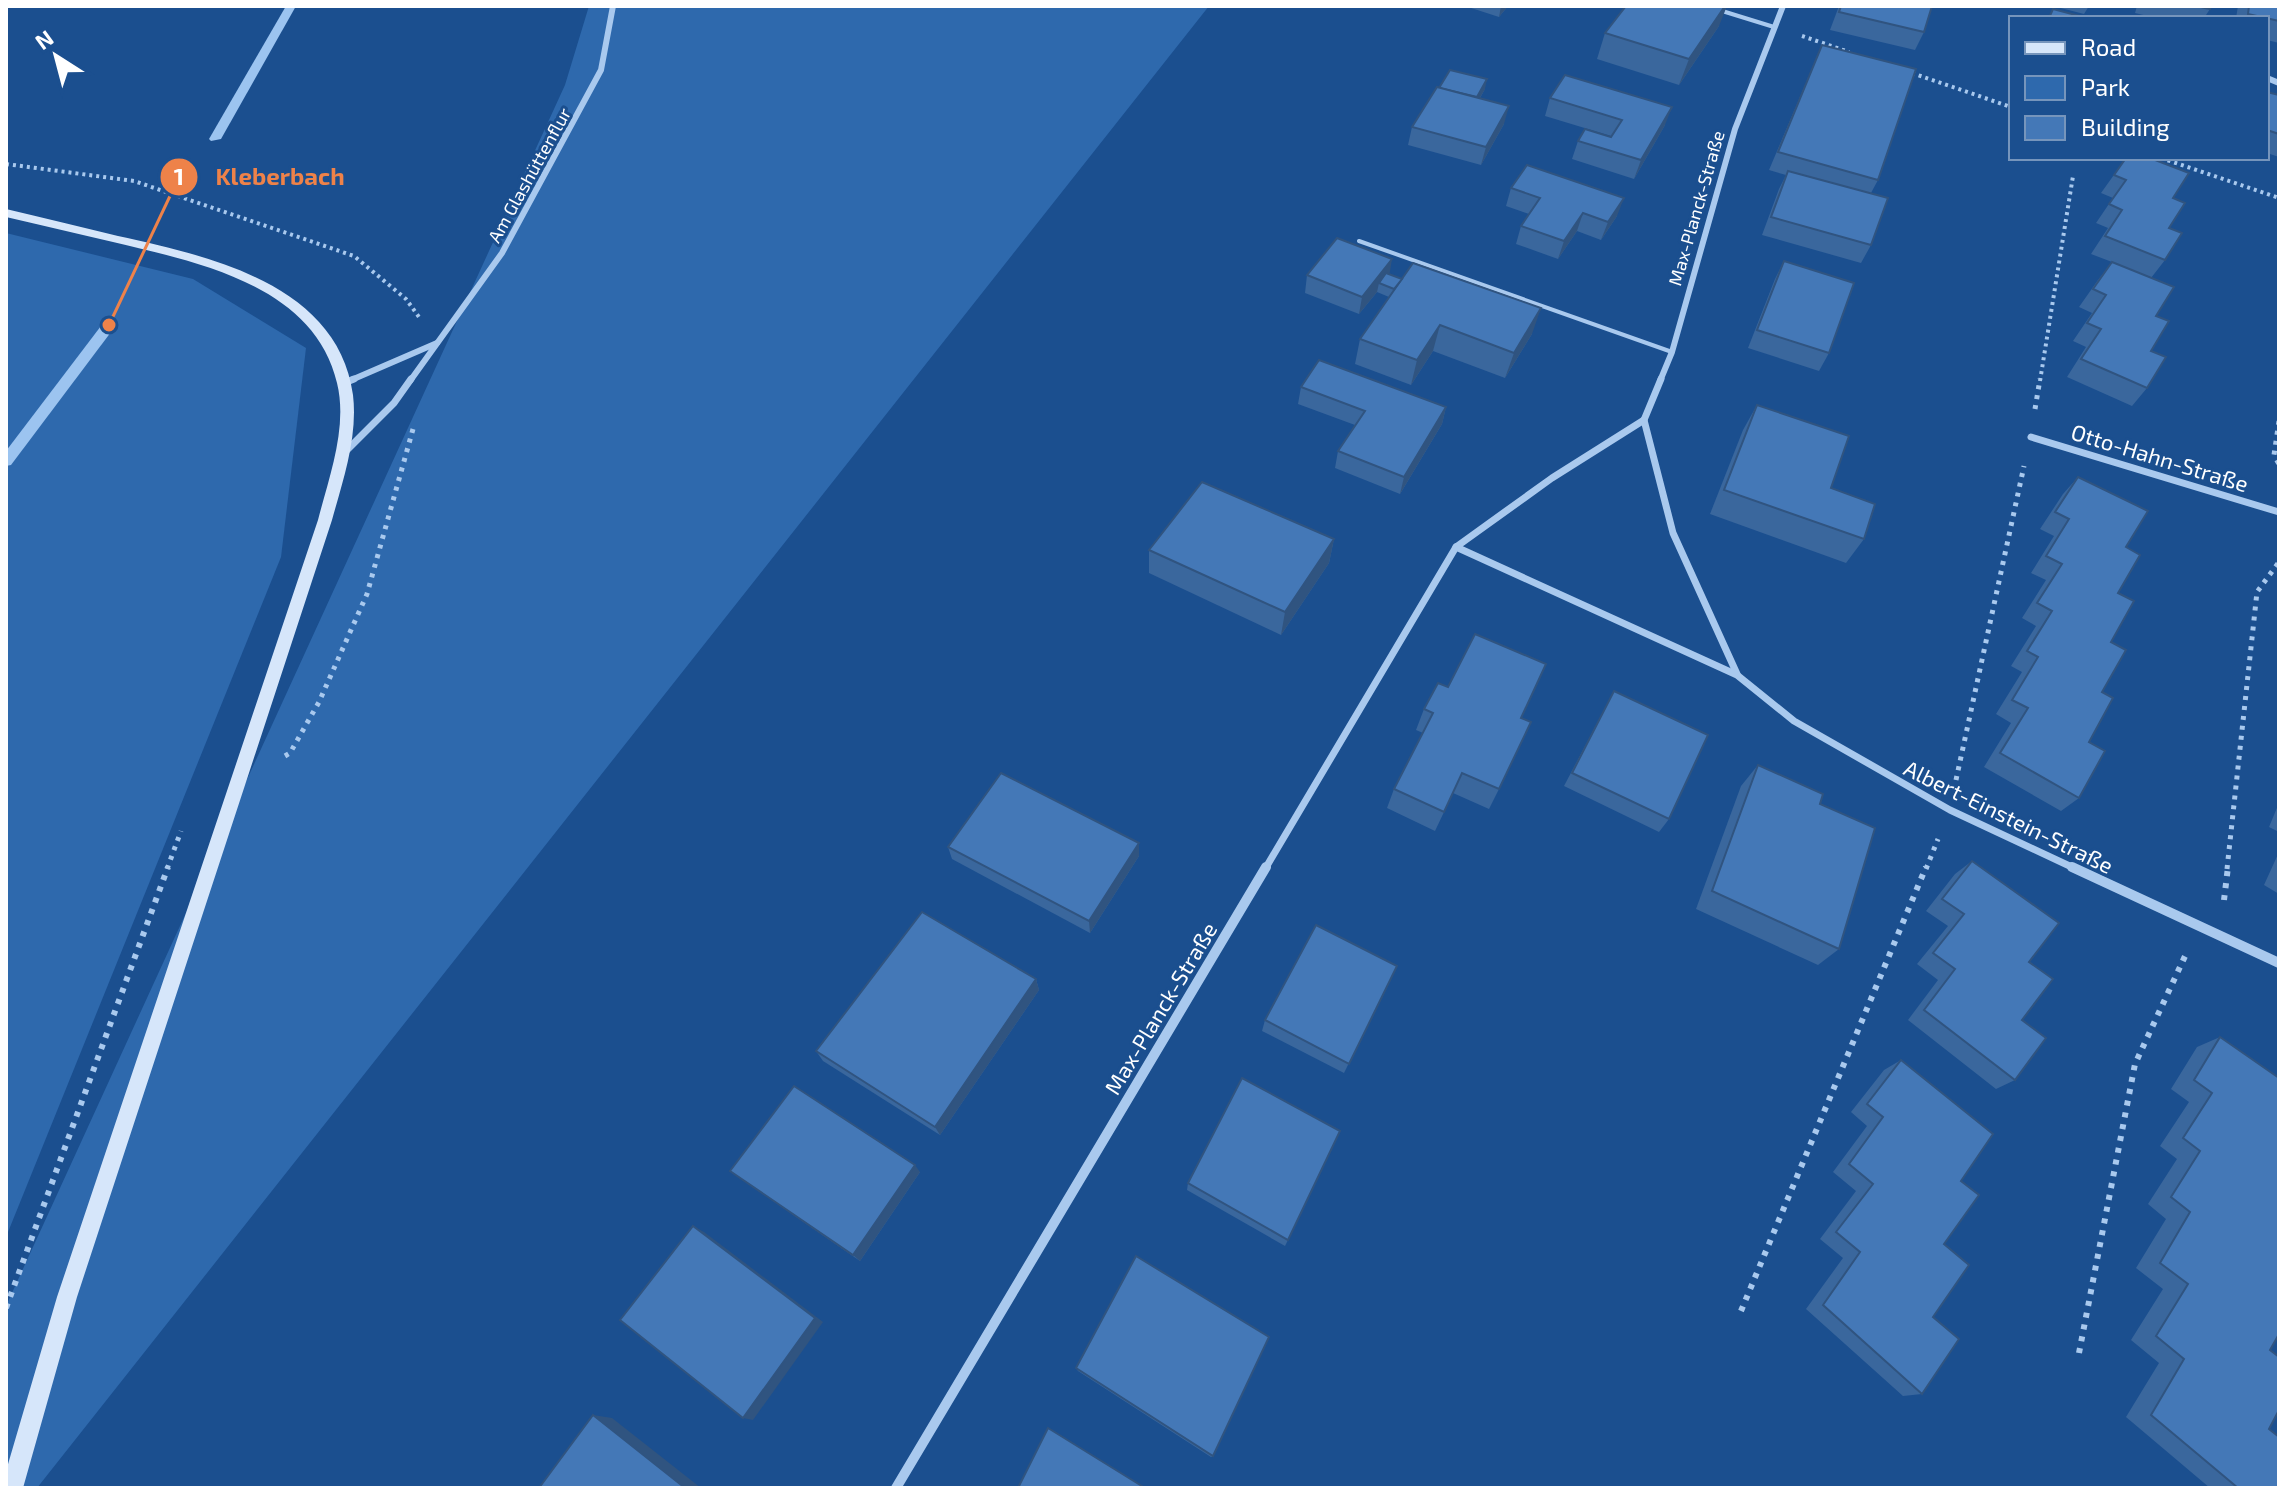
<svg xmlns="http://www.w3.org/2000/svg" width="2285" height="1494" font-family="'Exo 2',sans-serif">
  <style>
    .green { fill: #2e69ad }
    .lines { fill: none; stroke-linecap: round; stroke-linejoin: round }
    .stream { fill: #9cc4f0; fill-rule: evenodd }
    .path-far2 { stroke: #a9c9ee; stroke-width: 4; stroke-dasharray: 3 4; stroke-linecap: butt }
    .path-far1 { stroke: #a9c9ee; stroke-width: 5; stroke-dasharray: 4 6; stroke-linecap: butt }
    .path { stroke: #a9c9ee; stroke-width: 6; stroke-dasharray: 5 7; stroke-linecap: butt }
    .lane { stroke: #a9c9ee; stroke-width: 4 }
    .street-far2 { stroke: #a9c9ee; stroke-width: 6 }
    .street-far1 { stroke: #a9c9ee; stroke-width: 7 }
    .street { stroke: #a9c9ee; stroke-width: 10 }
    .secondary { fill: #d6e6fa; fill-rule: evenodd }
    .wall { fill: #3a679d }
    .shaded-wall { fill: #305480 }
    .building { fill: #4478b7; stroke: #305480; stroke-width: 2 }
    .labels { text-anchor: middle; dominant-baseline: central; stroke-width: 6; stroke-linejoin: round; paint-order: stroke }
    .far-street-label { font-size: 18px; fill: #fff; stroke: #1b4f8f }
    .street-label { font-size: 22px; fill: #fff; stroke: #1b4f8f }
    .leader { fill: none; stroke: #ee8249; stroke-width: 3 }
    .callout-dot { fill: #ee8249; stroke: #1b4f8f; stroke-width: 3 }
    .mark-label { font-size: 24px; text-anchor: middle; font-weight: bold; fill: #fff }
    .callout-label { font-size: 24px; text-anchor: middle; font-weight: bold; fill: #ee8249; stroke: #1b4f8f; stroke-width: 6; stroke-linejoin: round; paint-order: stroke }
  </style>
  <rect width="100%" height="100%" fill="#1b4f8f"/>
  <g class="green">
    <path d="M589,6H1209L37,1488H6V1306L565,85Z"/>
    <path d="M6,233L193,279L306,348L281,557L6,1237Z"/>
  </g>
  <g class="lines">
    <g class="stream">
      <path d="M286,6H296L221,139L211,141L209,139Z"/>
      <path d="M109,321L115,325L114,328L11,465L6,466V451L104,322Z"/>
    </g>
    <g class="path-far2">
      <path d="M1802,36L1849,52"/>
      <path d="M1912,73L2011,107"/>
      <path d="M2161,158L2279,198"/>
      <path d="M6,164L134,181L354,256L406,299L419,317"/>
      <path d="M2040,381L2073,176"/>
    </g>
    <g class="path-far1">
      <path d="M2035,409L2040,379"/>
      <path d="M2279,421L2274,455L2279,464"/>
      <path d="M285,756L290,753L319,702L367,594L413,429"/>
      <path d="M1956,780L2024,466"/>
      <path d="M167,869L181,831"/>
      <path d="M1926,869L1938,839"/>
      <path d="M2227,869L2257,592L2279,562"/>
    </g>
    <g class="path">
      <path d="M2224,900L2228,867"/>
      <path d="M6,1308L168,867"/>
      <path d="M1741,1311L1926,867"/>
      <path d="M2079,1353L2135,1064L2186,954"/>
    </g>
    <g class="lane">
      <path d="M1706,6L1774,27"/>
      <path d="M1359,241L1672,352"/>
    </g>
    <g class="street-far2">
      <path d="M2267,78L2279,83"/>
      <path d="M349,381L437,343"/>
      <path d="M410,381L502,253L601,70L613,6"/>
      <path d="M1660,381L1672,352L1735,129L1783,6"/>
    </g>
    <g class="street-far1">
      <path d="M344,383L354,379"/>
      <path d="M1644,420L1673,533L1737,674"/>
      <path d="M2031,437L2279,512"/>
      <path d="M345,452L394,403L411,379"/>
      <path d="M1456,547L1737,675L1794,721L1950,810L2076,869"/>
      <path d="M1265,869L1456,547L1552,478L1644,420L1661,379"/>
    </g>
    <g class="street">
      <path d="M2072,867L2279,963"/>
      <path d="M896,1488L1266,867"/>
    </g>
    <path class="secondary" d="M6,209C44,218 81,227 118,236C209,256 338,284 353,395C358,437 343,480 332,520L77,1297L23,1488H6V1471L57,1297L318,520C329,477 348,427 337,383C314,285 197,262 113,242C77,234 42,225 6,217Z"/>
  </g>
  <g class="wall">
    <path d="M1465,6H1508L1499,17Z"/>
    <path d="M1839,6H1932L1924,32L1915,50L1830,30Z"/>
    <path d="M2053,6H2089L2084,14Z"/>
    <path d="M2137,6H2211L2210,9L2204,18H2156L2135,13Z"/>
    <path d="M2238,6H2279V43L2267,40V18H2236Z"/>
    <path d="M1719,26L1679,85L1597,59L1605,33Z"/>
    <path d="M1822,45L1878,180L1871,193V245L1861,263L1762,235L1779,189L1786,175L1769,170Z"/>
    <path d="M1485,89L1480,98L1504,124L1481,165L1408,145L1412,127Z"/>
    <path d="M2267,92L2279,95V157L2267,153Z"/>
    <path d="M1550,98L1665,125L1634,179L1572,159L1578,141L1611,136L1545,116Z"/>
    <path d="M2126,158L2173,198L2165,260L2151,278L2156,316L2147,388L2132,406L2067,377L2086,347L2073,341L2092,313L2079,307L2098,280L2112,262L2091,254L2108,228L2096,223L2113,198L2101,193Z"/>
    <path d="M1511,188L1617,216L1601,240L1577,231L1558,259L1516,244L1521,226L1529,214L1506,206Z"/>
    <path d="M1784,261L1829,353L1819,371L1748,348L1775,279Z"/>
    <path d="M1307,275H1389L1532,334L1505,378L1433,351L1411,385L1355,364L1360,339L1389,297L1377,292L1359,314L1305,293Z"/>
    <path d="M1301,387L1446,407L1442,424L1400,494L1335,468L1338,451L1355,425L1298,404Z"/>
    <path d="M1757,405L1831,488L1864,539L1846,563L1710,514L1743,430Z"/>
    <path d="M2078,477L2126,547L2102,692L2089,742L2079,798L2061,811L1984,767L2011,723L1996,714L2022,672L2011,666L2036,626L2022,618L2046,580L2031,573L2054,536L2040,529L2063,494Z"/>
    <path d="M1334,539L1329,563L1281,635L1149,573V550Z"/>
    <path d="M1614,691L1669,819L1659,832L1564,786Z"/>
    <path d="M1424,709L1521,718L1499,789L1489,809L1453,793L1435,831L1387,808L1394,789L1423,733L1416,730Z"/>
    <path d="M1758,765L1820,804L1839,949L1818,965L1696,909L1741,786Z"/>
    <path d="M2279,803V832L2269,827Z"/>
    <path d="M948,847L1139,856L1090,933L952,859Z"/>
    <path d="M2279,852V894L2264,885Z"/>
    <path d="M1972,861L2029,962L2015,1080L1996,1089L1908,1020L1938,980L1917,964L1948,926L1926,911L1955,874Z"/>
    <path d="M1397,966L1344,1073L1262,1031L1265,1020Z"/>
    <path d="M1036,979L1039,990L940,1135L823,1061L816,1051Z"/>
    <path d="M2220,1037L2270,1350L2269,1429L2279,1488H2210L2126,1417L2159,1363L2131,1340L2163,1289L2136,1268L2166,1219L2148,1204L2177,1159L2160,1146L2189,1102L2171,1089L2197,1047Z"/>
    <path d="M1901,1060L1961,1181L1944,1244L1922,1394L1903,1396L1806,1309L1843,1258L1820,1239L1856,1191L1833,1172L1867,1126L1851,1112L1884,1070Z"/>
    <path d="M730,1171L920,1172L860,1261Z"/>
    <path d="M1188,1183L1288,1240L1285,1246L1187,1190Z"/>
    <path d="M1076,1368L1213,1456L1211,1457L1078,1371Z"/>
  </g>
  <g class="shaded-wall">
    <path d="M1501,6H1508L1499,17Z"/>
    <path d="M1725,6H1727L1719,26L1679,85L1689,59Z"/>
    <path d="M1487,79L1485,89L1470,115L1472,106Z"/>
    <path d="M1509,106L1504,124L1481,165L1486,147Z"/>
    <path d="M1672,107L1665,125L1634,179L1641,160Z"/>
    <path d="M1624,198L1617,216L1601,240L1608,222Z"/>
    <path d="M1583,213L1577,231L1558,259L1564,241Z"/>
    <path d="M1392,259L1389,277L1379,283L1377,292L1359,314L1362,297Z"/>
    <path d="M1541,308L1532,334L1505,378L1514,353Z"/>
    <path d="M1440,325L1433,351L1411,385L1417,360Z"/>
    <path d="M1446,407L1442,424L1400,494L1404,477Z"/>
    <path d="M1334,539L1329,563L1281,635L1285,612Z"/>
    <path d="M1139,843V856L1090,933L1089,921Z"/>
    <path d="M1036,979L1039,990L940,1135L935,1127Z"/>
    <path d="M915,1165L920,1172L860,1261L853,1255Z"/>
    <path d="M693,1226L704,1232L823,1322L753,1420L743,1418Z"/>
    <path d="M593,1415L612,1418L701,1488H685Z"/>
  </g>
  <g class="building">
    <path d="M1626,6H1725L1689,59L1605,33Z"/>
    <path d="M1841,6H1932L1924,32L1839,12Z"/>
    <path d="M2196,6H2211L2210,9Z"/>
    <path d="M2249,6H2279V21L2248,14Z"/>
    <path d="M2053,9L2087,18H2049Z"/>
    <path d="M1822,45L1916,69L1878,180L1778,152Z"/>
    <path d="M1450,70L1487,79L1477,97L1439,88Z"/>
    <path d="M1565,75L1672,107L1641,160L1578,141L1585,129L1611,137L1622,120L1550,98Z"/>
    <path d="M1437,87L1509,106L1486,147L1412,127Z"/>
    <path d="M2267,92L2279,95V134L2267,130Z"/>
    <path d="M2126,158H2150L2189,173L2173,198L2185,203L2169,228L2182,233L2165,260L2105,236L2122,210L2109,204L2126,180L2114,175Z"/>
    <path d="M1527,165L1624,198L1608,222L1583,213L1564,241L1521,226L1540,198L1511,188Z"/>
    <path d="M1788,171L1888,198L1871,245L1771,217Z"/>
    <path d="M1337,238L1392,259L1362,297L1307,275Z"/>
    <path d="M1784,261L1854,283L1829,353L1757,330Z"/>
    <path d="M2112,262L2174,287L2156,316L2169,321L2151,351L2166,357L2147,388L2081,359L2101,329L2087,323L2106,295L2093,289Z"/>
    <path d="M1413,263L1541,308L1514,353L1440,325L1417,360L1360,339Z"/>
    <path d="M1386,273L1402,279L1394,289L1379,283Z"/>
    <path d="M1319,360L1446,407L1404,477L1338,451L1365,411L1301,387Z"/>
    <path d="M1757,405L1849,436L1831,488L1875,504L1864,539L1724,490Z"/>
    <path d="M2078,477L2148,511L2126,547L2140,555L2118,593L2134,601L2111,642L2126,650L2102,692L2113,698L2089,742L2105,751L2079,798L2000,753L2028,708L2012,700L2038,657L2027,651L2052,611L2037,603L2062,564L2046,556L2069,519L2055,512Z"/>
    <path d="M1202,482L1334,539L1285,612L1149,550Z"/>
    <path d="M1475,634L1546,664L1521,718L1531,722L1499,789L1462,773L1444,812L1394,789L1433,713L1424,709L1438,683L1448,687Z"/>
    <path d="M1614,691L1708,735L1669,819L1572,773Z"/>
    <path d="M1758,765L1823,794L1820,804L1875,828L1839,949L1712,891Z"/>
    <path d="M1001,773L1139,843L1089,921L948,847Z"/>
    <path d="M1972,861L2059,923L2029,962L2053,979L2022,1020L2046,1038L2015,1080L1924,1010L1955,969L1933,953L1964,914L1942,899Z"/>
    <path d="M922,912L1036,979L935,1127L816,1051Z"/>
    <path d="M1316,925L1397,966L1349,1064L1265,1020Z"/>
    <path d="M2220,1037L2279,1078V1334L2270,1350L2279,1357V1410L2269,1429L2279,1437V1488H2238L2151,1415L2184,1359L2156,1336L2188,1284L2160,1263L2190,1212L2171,1197L2200,1151L2183,1138L2212,1093L2194,1080Z"/>
    <path d="M1901,1060L1993,1134L1961,1181L1979,1195L1944,1244L1969,1265L1933,1317L1959,1339L1922,1394L1823,1305L1860,1252L1836,1232L1873,1184L1849,1164L1883,1117L1867,1104Z"/>
    <path d="M1242,1078L1340,1131L1288,1240L1188,1183Z"/>
    <path d="M794,1086L915,1165L853,1255L730,1171Z"/>
    <path d="M693,1226L815,1318L743,1418L620,1320Z"/>
    <path d="M1136,1256L1269,1337L1213,1456L1076,1368Z"/>
    <path d="M593,1415L685,1488H539Z"/>
    <path d="M1048,1428L1145,1488H1018Z"/>
  </g>
  <g class="labels">
    <g class="far-street-label">
      <text transform="translate(529 175) rotate(-61)">Am Glashüttenflur</text>
      <text transform="translate(1696 208) rotate(-74)">Max-Planck-Straße</text>
    </g>
    <g class="street-label">
      <text transform="translate(2160 457) rotate(17)">Otto-Hahn-Straße</text>
      <text transform="translate(2009 816) rotate(26)">Albert-Einstein-Straße</text>
      <text transform="translate(1160 1008) rotate(-59)">Max-Planck-Straße</text>
    </g>
  </g>
  <path class="leader" d="M109 325L179 177"/>
  <g class="callout-dot">
    <circle cx="109" cy="325" r="8"/>
    <circle cx="179" cy="177" r="20"/>
  </g>
  <g class="mark-label">
    <text x="179" y="185">1</text>
  </g>
  <g class="callout-label">
    <text x="280" y="185">Kleberbach</text>
  </g>
  <rect width="2285" height="1494" fill="none" stroke="#ffffff" stroke-width="16"/>
  <rect x="2009" y="16" width="260" height="144" fill="#1b4f8f" stroke="#7695bc" stroke-width="2"/>
  <rect x="2025" y="42" width="40" height="12" fill="#d6e6fa" stroke="#7695bc" stroke-width="2"/>
  <text x="2081" y="56" font-size="24" fill="#ffffff">Road</text>
  <rect x="2025" y="76" width="40" height="24" fill="#2e69ad" stroke="#7695bc" stroke-width="2"/>
  <text x="2081" y="96" font-size="24" fill="#ffffff">Park</text>
  <rect x="2025" y="116" width="40" height="24" fill="#4478b7" stroke="#7695bc" stroke-width="2"/>
  <text x="2081" y="136" font-size="24" fill="#ffffff">Building</text>
  <g transform="translate(56 56) rotate(324)" stroke="#1b4f8f" stroke-width="6" paint-order="stroke">
  <path d="M0-6L14 30L0 20L-14 30Z" fill="#ffffff"/>
  <text y="-12" font-size="22" font-weight="bold" text-anchor="middle" fill="#ffffff">N</text>
  </g>
</svg>
